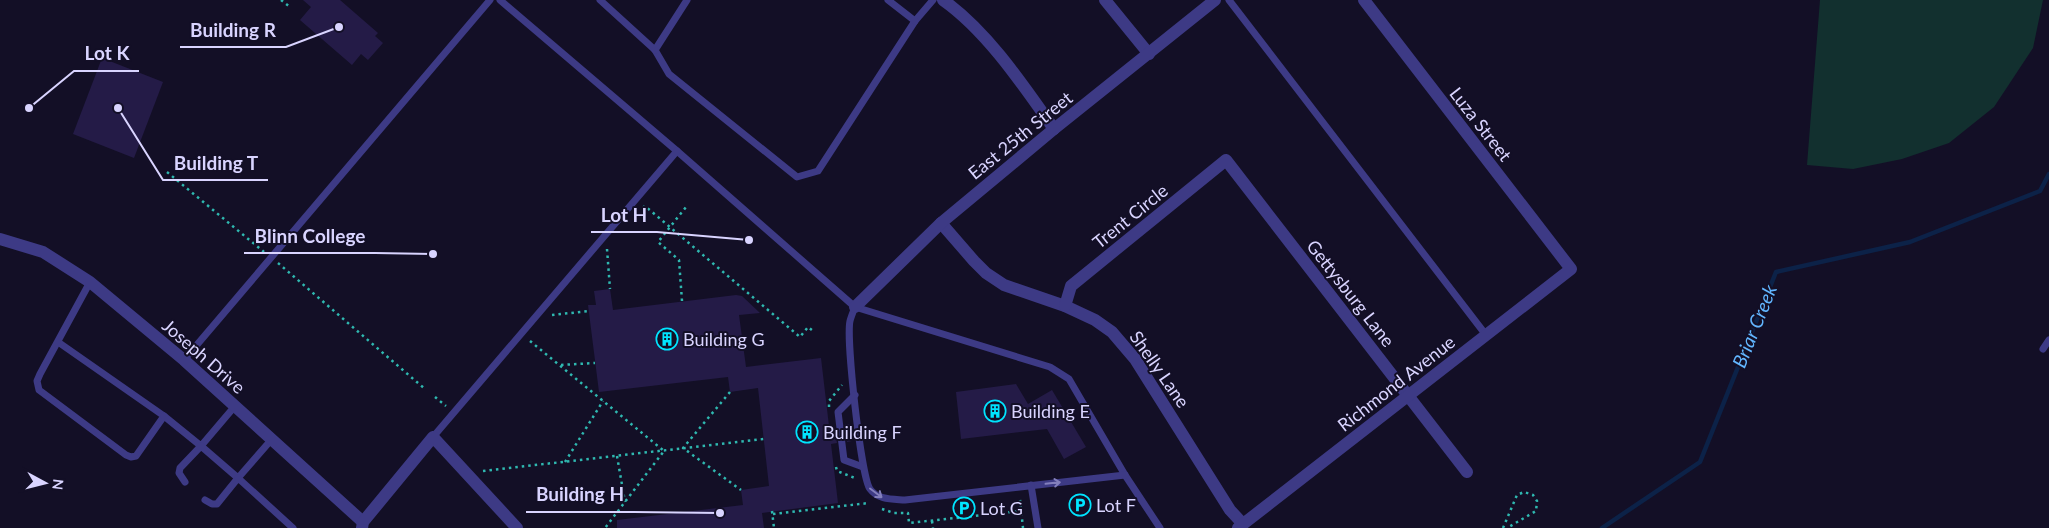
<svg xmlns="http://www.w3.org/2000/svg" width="2049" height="528" font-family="Lato,sans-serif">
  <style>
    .green { fill: #12302f }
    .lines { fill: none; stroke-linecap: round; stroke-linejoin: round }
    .stream { stroke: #0c2248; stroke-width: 4.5 }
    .building { fill: #241b47 }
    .path { stroke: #2fb8b0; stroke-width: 2.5; stroke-dasharray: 2.5 4; stroke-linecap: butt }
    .lane { stroke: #3d3a85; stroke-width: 7 }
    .street { stroke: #3d3a85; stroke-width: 12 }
    .oneway { stroke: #837fbc }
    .labels { text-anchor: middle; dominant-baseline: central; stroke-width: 4; stroke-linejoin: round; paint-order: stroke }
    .street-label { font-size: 18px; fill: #d9d4ff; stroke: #130f26 }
    .poi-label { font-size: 18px; fill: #d9d4ff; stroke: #130f26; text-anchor: start }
    .water-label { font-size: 19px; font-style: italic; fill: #62b6ff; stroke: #130f26 }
    .leader { fill: none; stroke: #d9d4ff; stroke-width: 2 }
    .callout-dot { fill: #d9d4ff; stroke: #130f26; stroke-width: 2 }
    .callout-label { font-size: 19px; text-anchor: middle; font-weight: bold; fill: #d9d4ff; stroke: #130f26; stroke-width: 4; stroke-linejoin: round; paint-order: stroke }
  </style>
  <rect width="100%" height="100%" fill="#130f26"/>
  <path class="green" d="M1820,0H2043L2033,48L1994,107L1949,143L1902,159L1853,169L1807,165Z"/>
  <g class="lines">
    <path class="stream" d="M1602,528L1700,462L1776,272L1910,242L2040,191L2049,174"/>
  </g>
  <g class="building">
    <path d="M303,0H340L378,33L375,36L383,43L368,60L361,54L352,65L300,20L311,7Z"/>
    <path d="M102,58L163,82L134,158L73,134Z"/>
    <path d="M610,289L613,310L736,295L742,296L760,313L739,315L746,367L821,358L829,426H834L837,443L831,444L838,503L762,513L764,528H617V520L743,505L741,490L769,486L758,388L730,392L728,377L599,392L588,305H596L594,291Z"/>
    <path d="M1016,384L1028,404L1052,390L1086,447L1064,459L1047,429L961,439L956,392Z"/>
    <path d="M845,424H850L852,441L847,442Z"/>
  </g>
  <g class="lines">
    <g class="path">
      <path d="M281,0L290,7"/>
      <path d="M167,172L264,252"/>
      <path d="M643,208L645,206L800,337L808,327L813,331"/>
      <path d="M607,249L610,289"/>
      <path d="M278,263L425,389"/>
      <path d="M682,301L679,260L658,242L686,207"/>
      <path d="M552,315L589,311"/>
      <path d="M530,341L664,451L605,528"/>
      <path d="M561,365L595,363"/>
      <path d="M730,392L683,448L741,490"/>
      <path d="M435,397L446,406"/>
      <path d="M829,407V401L842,385"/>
      <path d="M617,456L625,502"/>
      <path d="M565,462L603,401"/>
      <path d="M836,467L837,471L855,478"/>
      <path d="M483,471L764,439"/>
      <path d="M1020,500L1023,528"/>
      <path d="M882,509L894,513H908L909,523L1021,511"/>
      <path d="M772,511L774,528"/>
      <path d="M773,514L869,503"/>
      <path d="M932,521L933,528"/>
      <path d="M1503,528L1517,495L1524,492L1533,495L1537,501L1536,511L1507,528"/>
    </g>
    <g class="lane">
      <path d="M500,0L677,151L855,307L1050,367L1069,379L1125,475L1160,528"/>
      <path d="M600,0L655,50L669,74L797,177L818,171L915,21L933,0"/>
      <path d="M888,0L915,21"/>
      <path d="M1229,0L1486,335"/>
      <path d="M655,50L687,0"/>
      <path d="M855,307C853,312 851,317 850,321C846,339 861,477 870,489C878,500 892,499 905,500L1125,475"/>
      <path d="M58,342L164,416L136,456L131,457L126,455L39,390L37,381L40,374L90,282"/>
      <path d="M2043,349L2049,340"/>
      <path d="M184,360L490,0"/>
      <path d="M855,395L838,412L844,460L863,467"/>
      <path d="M164,416L201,446L235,406"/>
      <path d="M433,437L677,151"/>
      <path d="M185,482L179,473L180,468L201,446L238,478L272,439"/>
      <path d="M1031,485L1038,528"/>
      <path d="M205,500L212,504H217L238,478L293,528"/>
    </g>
    <g class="street">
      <path d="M943,0C987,31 1023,85 1054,129"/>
      <path d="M1105,0L1149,54"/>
      <path d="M941,223L974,261L986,273L1004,285L1065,306L1095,320L1112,332L1135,359L1230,510L1243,524"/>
      <path d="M0,239L43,252L90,282L184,360L363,522"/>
      <path d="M1065,306L1071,286L1226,160L1467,472"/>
      <path d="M855,307L941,223L1054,129L1215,0"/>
      <path d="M362,528L363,522L433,437L517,528"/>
      <path d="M1238,528L1571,269L1364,0"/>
    </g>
  </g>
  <defs><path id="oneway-shaft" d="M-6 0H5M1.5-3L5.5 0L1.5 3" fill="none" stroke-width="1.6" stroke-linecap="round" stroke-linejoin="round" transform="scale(1.25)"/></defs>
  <g class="oneway">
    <use href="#oneway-shaft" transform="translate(1053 483) rotate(-6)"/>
    <use href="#oneway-shaft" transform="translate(876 493) rotate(37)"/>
  </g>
  <defs>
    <g id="building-ring" transform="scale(1.125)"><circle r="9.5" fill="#130f26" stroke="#00e5ff" stroke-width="1.5"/><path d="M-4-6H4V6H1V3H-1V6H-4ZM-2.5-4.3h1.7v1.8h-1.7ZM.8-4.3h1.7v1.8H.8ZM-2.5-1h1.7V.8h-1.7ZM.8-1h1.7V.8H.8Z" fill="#00e5ff"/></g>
    <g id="parking-ring" transform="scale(1.125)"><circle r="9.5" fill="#130f26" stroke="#00e5ff" stroke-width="1.5"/><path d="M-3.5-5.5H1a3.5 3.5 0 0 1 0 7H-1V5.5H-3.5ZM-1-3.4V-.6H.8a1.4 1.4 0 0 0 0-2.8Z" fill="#00e5ff"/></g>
  </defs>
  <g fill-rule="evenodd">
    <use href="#building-ring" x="667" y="339"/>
    <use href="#building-ring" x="995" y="411"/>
    <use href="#building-ring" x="807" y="432"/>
    <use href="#parking-ring" x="1080" y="505"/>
    <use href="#parking-ring" x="964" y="508"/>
  </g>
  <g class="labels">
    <g class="street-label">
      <text transform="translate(1481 124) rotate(52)">Luza Street</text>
      <text transform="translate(1020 135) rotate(-39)">East 25th Street</text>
      <text transform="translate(1130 216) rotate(-39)">Trent Circle</text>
      <text transform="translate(1351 293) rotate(52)">Gettysburg Lane</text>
      <text transform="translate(204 356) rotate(41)">Joseph Drive</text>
      <text transform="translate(1160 369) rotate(55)">Shelly Lane</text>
      <text transform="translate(1396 383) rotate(-38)">Richmond Avenue</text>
    </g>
    <g class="poi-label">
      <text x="683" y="339">Building G</text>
      <text x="1011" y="411">Building E</text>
      <text x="823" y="432">Building F</text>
      <text x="1096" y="505">Lot F</text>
      <text x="980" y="508">Lot G</text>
    </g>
    <g class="water-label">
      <text transform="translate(1754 326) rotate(-68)">Briar Creek</text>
    </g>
  </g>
  <path class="leader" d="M339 27L286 47H180M29 108L74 71H139M118 108L163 180H268M749 240L657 232H591M433 254L375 253H244M720 513L634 512H526"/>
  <g class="callout-dot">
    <circle cx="339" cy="27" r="5"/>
    <circle cx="29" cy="108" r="5"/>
    <circle cx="118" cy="108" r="5"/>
    <circle cx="749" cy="240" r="5"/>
    <circle cx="433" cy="254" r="5"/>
    <circle cx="720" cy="513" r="5"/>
  </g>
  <g class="callout-label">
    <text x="233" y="37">Building R</text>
    <text x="107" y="60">Lot K</text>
    <text x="216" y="170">Building T</text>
    <text x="624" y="222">Lot H</text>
    <text x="310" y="243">Blinn College</text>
    <text x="580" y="501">Building H</text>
  </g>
  <g transform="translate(45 483) rotate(97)" stroke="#130f26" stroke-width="4" paint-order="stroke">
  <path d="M0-4L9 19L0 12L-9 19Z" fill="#d9d4ff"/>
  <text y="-8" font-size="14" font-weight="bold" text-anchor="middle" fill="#d9d4ff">N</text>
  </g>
</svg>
